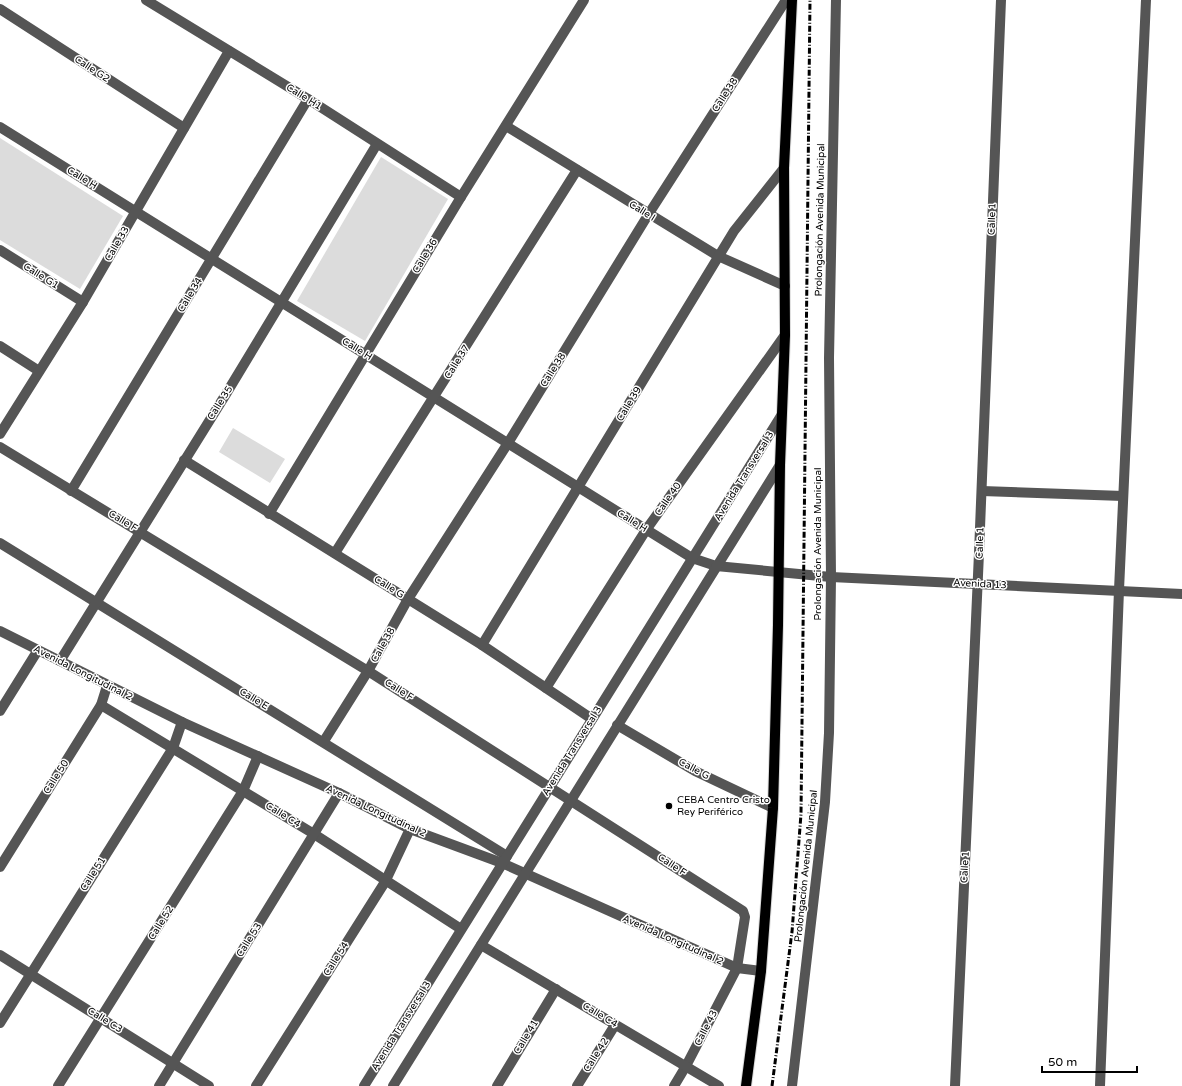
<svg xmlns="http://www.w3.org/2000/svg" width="1182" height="1086" font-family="'Varela Round',sans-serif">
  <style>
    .green { fill: #dcdcdc }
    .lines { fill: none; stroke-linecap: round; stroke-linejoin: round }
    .major-casing { stroke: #dbdbdb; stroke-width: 12 }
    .minor { stroke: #555; stroke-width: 10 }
    .major { stroke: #000; stroke-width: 10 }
    .rail { stroke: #000; stroke-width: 3; stroke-dasharray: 6 2 1 2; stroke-linecap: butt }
    .poi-dot { fill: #000; stroke: #fff; stroke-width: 1.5 }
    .labels { text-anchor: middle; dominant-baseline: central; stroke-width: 3; stroke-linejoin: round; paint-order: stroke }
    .street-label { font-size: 10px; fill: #000; stroke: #fff }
    .poi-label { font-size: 10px; fill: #000; stroke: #fff; text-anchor: start }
  </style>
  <rect width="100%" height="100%" fill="#fff"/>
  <g class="green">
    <path d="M0,138L123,216L80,289L0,240Z"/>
    <path d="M381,157L448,199L365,341L297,301Z"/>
    <path d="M233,428L285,459L270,483L219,452Z"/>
  </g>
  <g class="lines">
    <g class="major-casing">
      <path id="major" d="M746,1086L761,971L773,808L778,625L780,465L785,335L784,168L792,0"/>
    </g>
    <g class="minor">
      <path d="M146,0L308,99L461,197"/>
      <path d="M0,9L184,128"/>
      <path d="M506,126L718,256L785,286"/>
      <path d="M0,127L692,558L716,566L831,577L1182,594"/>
      <path d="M0,250L83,302"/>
      <path d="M0,346L39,371"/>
      <path d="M0,434L83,302L229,51"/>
      <path d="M0,447L368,671L743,911L745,917L737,968L686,1066L674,1086"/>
      <path d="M184,460L482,645L592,719"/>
      <path d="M71,491L308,99"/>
      <path d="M982,491L1123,496"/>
      <path d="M269,514L461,197L584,0"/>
      <path d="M0,543L507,856"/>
      <path d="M335,553L577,170"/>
      <path d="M0,631L182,722L339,793L410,829L502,863L737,968L761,971"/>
      <path d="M482,645L734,231L784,168"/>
      <path d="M60,661L226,394L377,144"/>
      <path d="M546,688L646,530L785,335"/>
      <path d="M101,705L314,834L461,929"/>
      <path d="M0,711L38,650"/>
      <path d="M617,725L695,771L773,808"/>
      <path d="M324,741L368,671L408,599L508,443L648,215L786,0"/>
      <path d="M0,867L101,705L107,686"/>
      <path d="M481,945L719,1086"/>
      <path d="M0,955L209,1086"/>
      <path d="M0,1023L173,748L182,722"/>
      <path d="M58,1086L243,791L258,756"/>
      <path d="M159,1086L339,793"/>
      <path d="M256,1086L385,882L410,829"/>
      <path d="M364,1086L781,416"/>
      <path d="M393,1086L780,465"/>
      <path d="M497,1086L556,989"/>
      <path d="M577,1086L615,1025"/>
      <path d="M792,1086L825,802L829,733L831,577L829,358L836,0"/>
      <path d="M955,1086L979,553L1001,0"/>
      <path d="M1100,1086L1119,590L1146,0"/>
    </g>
    <use href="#major" class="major"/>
    <path class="rail" d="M772,1086L792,932L801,814L810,0"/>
  </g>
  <circle class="poi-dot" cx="669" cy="806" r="4"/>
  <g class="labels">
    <g class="street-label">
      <text transform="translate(92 69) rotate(33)">Calle G2</text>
      <text transform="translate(725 95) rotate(-57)">Calle 38</text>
      <text transform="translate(304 97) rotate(32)">Calle H1</text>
      <text transform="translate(82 178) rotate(32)">Calle H</text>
      <text transform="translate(642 211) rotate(32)">Calle I</text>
      <text transform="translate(992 219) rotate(-88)">Calle 1</text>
      <text transform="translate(820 220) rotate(-89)">Prolongación Avenida Municipal</text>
      <text transform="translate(117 244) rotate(-60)">Calle 33</text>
      <text transform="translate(425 256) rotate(-59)">Calle 36</text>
      <text transform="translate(41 276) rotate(32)">Calle G1</text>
      <text transform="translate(190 295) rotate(-59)">Calle 34</text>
      <text transform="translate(357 349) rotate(32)">Calle H</text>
      <text transform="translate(457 362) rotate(-58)">Calle 37</text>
      <text transform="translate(553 370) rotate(-58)">Calle 38</text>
      <text transform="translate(220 403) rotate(-58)">Calle 35</text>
      <text transform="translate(629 404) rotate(-59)">Calle 39</text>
      <text transform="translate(744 476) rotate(-58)">Avenida Transversal 3</text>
      <text transform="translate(668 499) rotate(-55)">Calle 40</text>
      <text transform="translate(123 521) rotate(31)">Calle F</text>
      <text transform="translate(632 521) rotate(32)">Calle H</text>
      <text transform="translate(980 543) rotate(-88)">Calle 1</text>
      <text transform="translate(818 544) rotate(-90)">Prolongación Avenida Municipal</text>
      <text transform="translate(980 584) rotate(3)">Avenida 13</text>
      <text transform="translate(389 587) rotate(32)">Calle G</text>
      <text transform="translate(383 645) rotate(-61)">Calle 38</text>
      <text transform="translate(83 673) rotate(27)">Avenida Longitudinal 2</text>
      <text transform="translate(399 690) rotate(32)">Calle F</text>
      <text transform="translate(254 699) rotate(31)">Calle E</text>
      <text transform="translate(572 751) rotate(-58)">Avenida Transversal 3</text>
      <text transform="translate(694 769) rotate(28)">Calle G</text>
      <text transform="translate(56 777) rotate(-58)">Calle 50</text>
      <text transform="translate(376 811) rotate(25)">Avenida Longitudinal 2</text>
      <text transform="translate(283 815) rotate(32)">Calle C4</text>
      <text transform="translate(672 865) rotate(33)">Calle F</text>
      <text transform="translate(806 866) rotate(-84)">Prolongación Avenida Municipal</text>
      <text transform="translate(965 867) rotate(-87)">Calle 1</text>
      <text transform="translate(93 874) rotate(-58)">Calle 51</text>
      <text transform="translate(161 923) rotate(-58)">Calle 52</text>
      <text transform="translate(249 940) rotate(-58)">Calle 53</text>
      <text transform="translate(673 940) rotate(24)">Avenida Longitudinal 2</text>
      <text transform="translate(336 959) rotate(-58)">Calle 54</text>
      <text transform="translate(600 1015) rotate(31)">Calle C4</text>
      <text transform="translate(105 1020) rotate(32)">Calle C3</text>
      <text transform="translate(401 1026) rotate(-58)">Avenida Transversal 3</text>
      <text transform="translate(706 1028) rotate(-63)">Calle 43</text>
      <text transform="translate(526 1037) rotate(-59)">Calle 41</text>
      <text transform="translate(596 1055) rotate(-58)">Calle 42</text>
    </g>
    <g class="poi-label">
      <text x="677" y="800">CEBA Centro Cristo<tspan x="677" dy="12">Rey Periférico</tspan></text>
    </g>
  </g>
  <path d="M1042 1066v6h95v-6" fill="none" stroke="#000000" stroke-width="2"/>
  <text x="1048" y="1066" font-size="12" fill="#000000" stroke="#ffffff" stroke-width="3" paint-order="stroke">50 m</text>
</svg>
